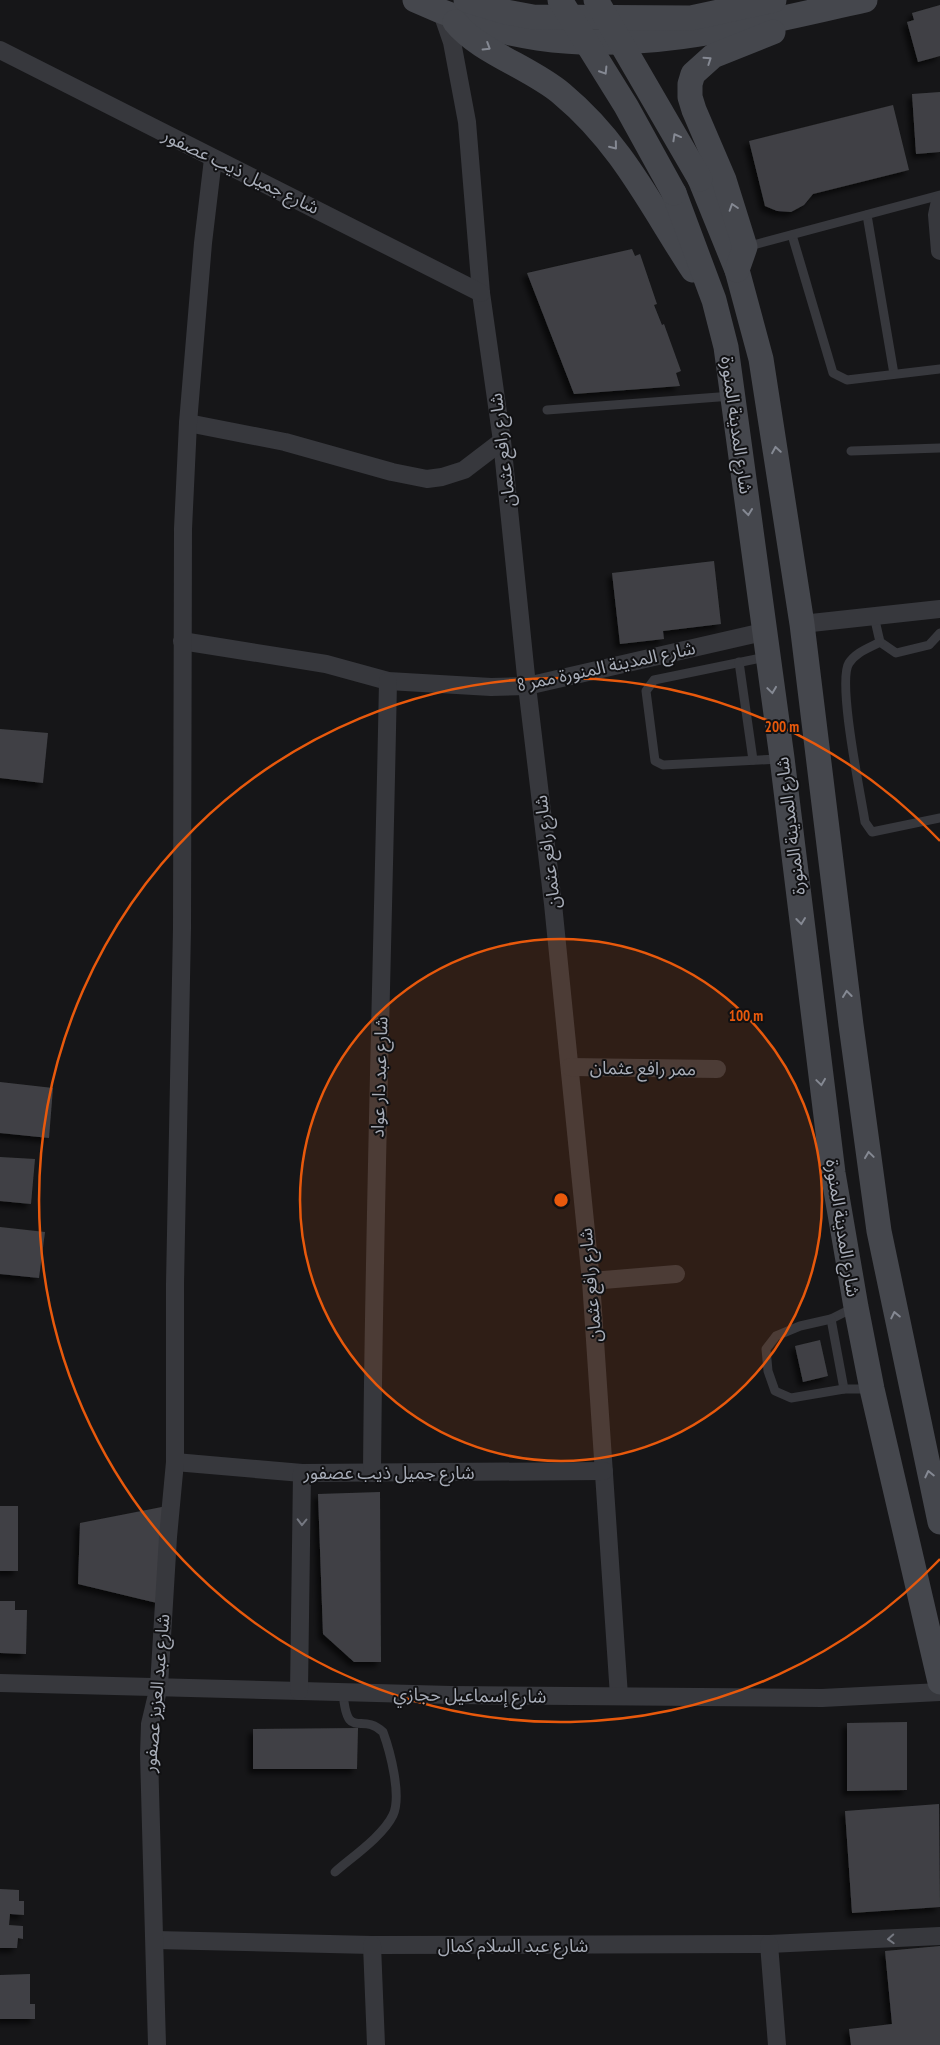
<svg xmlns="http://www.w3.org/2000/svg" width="940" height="2045" font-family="'PT Sans Narrow','Noto Sans Arabic',sans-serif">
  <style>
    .building { fill: #404145; filter: url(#shadow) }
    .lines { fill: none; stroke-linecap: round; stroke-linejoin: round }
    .lane { stroke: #37383d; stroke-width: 9 }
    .street { stroke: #37383d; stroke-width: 18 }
    .secondary { stroke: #45474d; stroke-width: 25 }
    .secondary-bridge { stroke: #45474d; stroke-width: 25 }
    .oneway { stroke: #858993 }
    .oneway2 { stroke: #757881 }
    .ring { fill: none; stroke: #e8590c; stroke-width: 2.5 }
    .labels { text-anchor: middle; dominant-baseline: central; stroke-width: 4; stroke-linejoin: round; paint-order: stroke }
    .street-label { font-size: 18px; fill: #a8adb8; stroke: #111113 }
    .centre { fill: #e8590c; stroke: #111113; stroke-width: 2.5 }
    .ring-label { font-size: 15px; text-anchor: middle; font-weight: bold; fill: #e8590c; stroke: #111113; stroke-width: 4; stroke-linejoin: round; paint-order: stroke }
  </style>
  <defs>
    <filter id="shadow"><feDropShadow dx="-4.5" dy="4.5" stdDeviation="2.5" flood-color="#0009"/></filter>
  </defs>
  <rect width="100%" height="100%" fill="#161618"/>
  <g class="building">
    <path d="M940,5V56L918,62L907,22L914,20L912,13Z"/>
    <path d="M940,92V152L916,154L912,94Z"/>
    <path d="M893,105L909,170L813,194L804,205L791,212L777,211L765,206L749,141Z"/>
    <path d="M632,249L635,256L640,254L657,304L654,305L662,325L664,324L681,371L676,373L680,386L574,394L527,273Z"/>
    <path d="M714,561L721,624L663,631L664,639L620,644L612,573Z"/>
    <path d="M0,729L48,733L43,783L0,778Z"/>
    <path d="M0,1082L53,1088L49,1138L0,1133Z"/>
    <path d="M0,1157L35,1159L31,1204L0,1201Z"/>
    <path d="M0,1227L45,1232L39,1278L0,1274Z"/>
    <path d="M820,1340L828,1376L803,1382L795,1346Z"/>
    <path d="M380,1492L381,1662H354L323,1634L318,1494Z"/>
    <rect x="0" y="1506" width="18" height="65"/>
    <path d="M167,1506L161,1604L78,1584L80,1523Z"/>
    <path d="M0,1601H15V1610H27L26,1654L0,1653Z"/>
    <path d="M907,1722V1790L847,1791V1723Z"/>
    <path d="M358,1728L357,1769H253V1729Z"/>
    <path d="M939,1804L940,1907L852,1913L845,1811Z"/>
    <path d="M0,1889L19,1890V1901H24V1915L10,1914L9,1925L23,1926V1939L18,1938L17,1948H0Z"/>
    <path d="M940,1946V2045H851L849,2029L892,2024L885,1951Z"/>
    <path d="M30,1974V2004H35V2019H0V1975Z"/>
  </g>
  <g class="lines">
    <g class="lane">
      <path d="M867,215L894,374"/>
      <path d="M792,235L833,373L847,380L940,369"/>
      <path d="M746,247L940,195"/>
      <path d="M547,410L732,396"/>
      <path d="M851,451L940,448"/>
      <path d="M874,616L880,642L896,653L929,645L940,633"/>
      <path d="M880,642C869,648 856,652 849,663C837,681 861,796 865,822L872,832L940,818"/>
      <path d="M766,657L654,680L646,691L655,761L663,765L779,759"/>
      <path d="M739,662L753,760"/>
      <path d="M853,1308L831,1319L844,1389H870"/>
      <path d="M831,1319L800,1326L776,1336L766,1349L768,1371L775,1391L791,1398L844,1389"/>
      <path d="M335,1872C352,1857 383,1836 393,1815C402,1796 390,1751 383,1732C361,1711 347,1743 343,1692"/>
    </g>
    <g class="street">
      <path d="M442,13L452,42L467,122L481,293L502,441L527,686L553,904L591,1281L619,1696"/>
      <path d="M0,50L481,293"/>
      <path d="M940,201L937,215L940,251"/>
      <path d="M188,423L285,442L392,472L427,479L442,477L464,470L502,441"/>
      <path d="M802,624L940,609"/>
      <path d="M182,641L326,664L388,681L491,687L527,686L763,632"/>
      <path d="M570,1067L717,1069"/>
      <path d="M591,1281L676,1274"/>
      <path d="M175,1462L302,1473L604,1471"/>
      <path d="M372,1473C374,1209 383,945 388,681"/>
      <path d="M0,1683L451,1695L822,1698L940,1692"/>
      <path d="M299,1691L302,1473"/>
      <path d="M155,1940L372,1945L769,1944L940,1936"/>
      <path d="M769,1944L777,2045"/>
      <path d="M372,1945L376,2045"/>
      <path d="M157,2045L149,1754L150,1724L159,1686L168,1537L175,1462V1284L182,928L183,529L188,423L203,243L213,159"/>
    </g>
    <g class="secondary">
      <path d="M415,0C454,18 495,32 538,38C647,54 759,23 865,0"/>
      <path d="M466,0L506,12L533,17L691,18L774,0"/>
      <path d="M455,22C479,52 532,68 562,94C622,144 651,206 693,270"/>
      <path d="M700,179L737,270L761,359L802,624L851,1025L879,1231L940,1522"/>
      <path d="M674,193L714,300L726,347L782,758L833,1173L856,1307L872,1389L940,1682"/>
      <path d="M737,270L745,247L724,180L694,110L690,97V84L693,74L713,56L773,32"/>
    </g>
    <g class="secondary-bridge">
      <path d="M560,0L626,106L674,193"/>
      <path d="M596,0L700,179"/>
    </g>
  </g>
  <defs><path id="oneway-chevron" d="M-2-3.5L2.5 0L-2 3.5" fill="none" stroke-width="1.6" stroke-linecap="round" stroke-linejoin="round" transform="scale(1.25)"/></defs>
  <g class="oneway">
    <use href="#oneway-chevron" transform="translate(487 47) rotate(32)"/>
    <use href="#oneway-chevron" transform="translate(708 60) rotate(-34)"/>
    <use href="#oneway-chevron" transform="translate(604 71) rotate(58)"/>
    <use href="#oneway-chevron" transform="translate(676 137) rotate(-119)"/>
    <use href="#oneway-chevron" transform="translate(614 146) rotate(51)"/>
    <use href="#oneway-chevron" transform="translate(733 207) rotate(-108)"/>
    <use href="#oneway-chevron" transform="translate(776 450) rotate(-99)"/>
    <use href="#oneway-chevron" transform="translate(748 512) rotate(83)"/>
    <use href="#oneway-chevron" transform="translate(772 690) rotate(82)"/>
    <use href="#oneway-chevron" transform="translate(801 921) rotate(83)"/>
    <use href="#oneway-chevron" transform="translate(847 994) rotate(-97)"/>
    <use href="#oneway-chevron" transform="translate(821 1082) rotate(82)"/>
    <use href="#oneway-chevron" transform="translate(869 1155) rotate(-98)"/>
    <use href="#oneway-chevron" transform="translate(895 1315) rotate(-102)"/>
    <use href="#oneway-chevron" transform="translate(929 1474) rotate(-103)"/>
  </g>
  <g class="oneway2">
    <use href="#oneway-chevron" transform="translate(302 1522) rotate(91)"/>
    <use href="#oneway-chevron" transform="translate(891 1939) rotate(177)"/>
  </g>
  <circle cx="561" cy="1200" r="261" fill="#e8590c" fill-opacity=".12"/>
  <g class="ring">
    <circle cx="561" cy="1200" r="261"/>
    <path d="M940 1559A522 522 0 1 1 940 841"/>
  </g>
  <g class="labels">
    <g class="street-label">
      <text transform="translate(241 171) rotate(26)">شارع جميل ذيب عصفور</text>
      <text transform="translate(737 425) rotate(82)">شارع المدينة المنورة</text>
      <text transform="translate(502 450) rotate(-97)">شارع رافع عثمان</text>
      <text transform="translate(606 666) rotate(-12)">شارع المدينة المنورة ممر 8</text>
      <text transform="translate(790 826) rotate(-97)">شارع المدينة المنورة</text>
      <text transform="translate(547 852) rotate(-97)">شارع رافع عثمان</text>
      <text transform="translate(643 1068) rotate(1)">ممر رافع عثمان</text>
      <text transform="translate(379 1077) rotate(-88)">شارع عبد دار عواد</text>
      <text transform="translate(843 1228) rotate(81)">شارع المدينة المنورة</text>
      <text transform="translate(590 1285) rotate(-95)">شارع رافع عثمان</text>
      <text x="389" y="1472">شارع جميل ذيب عصفور</text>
      <text transform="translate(156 1693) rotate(-85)">شارع عبد العزيز عصفور</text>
      <text transform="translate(470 1695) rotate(1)">شارع إسماعيل حجازي</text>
      <text x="513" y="1945">شارع عبد السلام كمال</text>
    </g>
  </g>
  <circle cx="561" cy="1200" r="8" class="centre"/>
  <g class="ring-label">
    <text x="782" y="732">200 m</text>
    <text x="746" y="1021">100 m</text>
  </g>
</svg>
